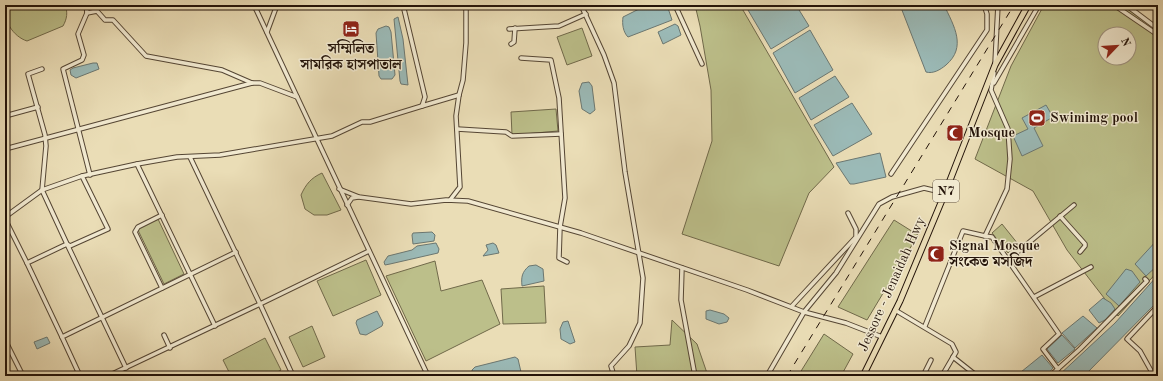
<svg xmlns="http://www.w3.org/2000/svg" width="1163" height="381" font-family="'Old Standard TT','Noto Serif Bengali',serif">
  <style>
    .green { fill: #bcbf8a; stroke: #70694a; fill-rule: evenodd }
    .water { fill: #9bbab7; stroke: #6b7771 }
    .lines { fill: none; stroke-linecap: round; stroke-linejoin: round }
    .minor-casing { stroke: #554634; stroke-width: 5.5 }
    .highway-casing { stroke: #231309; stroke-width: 7 }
    .minor { stroke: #f1e9d0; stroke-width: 3.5 }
    .highway { stroke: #eaddb6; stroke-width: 5 }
    .rail { stroke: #231309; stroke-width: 1; stroke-dasharray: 7 7; stroke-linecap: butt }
    .labels { text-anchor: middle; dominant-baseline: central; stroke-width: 3; stroke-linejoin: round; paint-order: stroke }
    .shield { fill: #f1e9d0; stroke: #615345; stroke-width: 1 }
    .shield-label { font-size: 13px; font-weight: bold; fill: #231309 }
    .poi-label { font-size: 14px; font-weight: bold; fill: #231309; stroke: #f1e9d0; text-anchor: start }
    .street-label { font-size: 14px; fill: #231309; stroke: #f1e9d0 }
  </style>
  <rect width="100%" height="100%" fill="#eaddb6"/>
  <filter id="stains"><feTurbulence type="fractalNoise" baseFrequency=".005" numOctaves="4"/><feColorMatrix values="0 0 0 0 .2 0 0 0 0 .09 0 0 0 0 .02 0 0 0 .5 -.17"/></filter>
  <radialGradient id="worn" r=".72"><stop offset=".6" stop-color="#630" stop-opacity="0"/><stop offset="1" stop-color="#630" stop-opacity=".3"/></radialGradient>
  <g class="green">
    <path d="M9,5H65C68,12 67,19 63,26L27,41C14,37 0,19 9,5Z"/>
    <path d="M695,5H740L834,167L809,193L779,266L682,234L712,141L711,90L700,26Z"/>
    <path d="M1044,5H1122L1158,30V271L1118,316L1067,250L1033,191L975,159L1011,66ZM1105,34H1129V58H1105Z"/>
    <path d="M582,28L592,56L567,65L557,37Z"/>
    <path d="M556,109L558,131L512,135L511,112Z"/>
    <path d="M322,173L341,210L327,215H314L305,209L301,195C306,184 311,178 322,173Z"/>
    <path d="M158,219L184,274L164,284L137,228Z"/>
    <path d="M894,220L918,235L867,320L838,307Z"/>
    <path d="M1002,224L1018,244L1008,253L992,233Z"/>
    <path d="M366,260L381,295L333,316L317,281Z"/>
    <path d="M435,261L441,291L482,280L500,324L426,361L386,276Z"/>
    <path d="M544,286L546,323L503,324L501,289Z"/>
    <path d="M672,320L697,344L708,376H637L635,347L670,345Z"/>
    <path d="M312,326L325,357L303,367L289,337Z"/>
    <path d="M824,334L853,354L841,376H798Z"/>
    <path d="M265,338L281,370L270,376H231L223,360Z"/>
  </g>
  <g class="water">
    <path d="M647,5H667L672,20L628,37C623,32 622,24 623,17Z"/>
    <path d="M756,5H796L809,26L771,49L748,10Z"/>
    <path d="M900,5H944C954,26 967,47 946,65C940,70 933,74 926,72Z"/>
    <path d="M398,17L403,39L408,85L401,84L400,81L394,19Z"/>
    <path d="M675,24L678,26L681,35L663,44L658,32Z"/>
    <path d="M386,26L389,27L391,32L395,75L392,79H381L379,76L376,33L378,29Z"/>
    <path d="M810,30L833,70L795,93L773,53Z"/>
    <path d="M93,63H97L99,69L76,78L71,75L70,70L73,68Z"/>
    <path d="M835,76L849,97L811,120L799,98Z"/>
    <path d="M589,82L592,86L595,110L590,114L582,109L579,91L582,83Z"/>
    <path d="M852,103L872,134L833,156L814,125Z"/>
    <path d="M1046,105L1053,117L1034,128L1043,146L1022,156L1013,136L1028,129L1022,118Z"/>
    <path d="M880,153L886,177L854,184H850L836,163Z"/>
    <path d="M432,232L435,235L434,241L413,244L412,235L413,233Z"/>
    <path d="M1158,239V265L1146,276L1135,264Z"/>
    <path d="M436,243L439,249L438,253L390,264L385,265L384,262L388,256L412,250L417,246Z"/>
    <path d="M493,243L496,245L499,253L483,256L488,250L486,245Z"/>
    <path d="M536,265L543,269L544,281L522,286C521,277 522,272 529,266Z"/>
    <path d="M1126,269L1132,271L1140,282L1119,306L1106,294Z"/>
    <path d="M1158,275V297L1155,300L1157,302L1084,376H1058L1115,323Z"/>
    <path d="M1103,298L1111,303L1115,309L1105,320L1099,323L1089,310Z"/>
    <path d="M710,310L724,314L729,318L727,322L719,324L706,319V311Z"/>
    <path d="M377,311L383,323L382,326L366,335L360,334L356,323L357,320Z"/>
    <path d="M1083,316L1097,328L1075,348L1062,333Z"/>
    <path d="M568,321L575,342L570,344L561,339L560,329L563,322Z"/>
    <path d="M1062,335L1075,349L1058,363L1047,349Z"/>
    <path d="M47,337L50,343L37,349L34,342Z"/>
    <path d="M1042,355L1053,368L1046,376H1016Z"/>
    <path d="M515,357L518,359L521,372L517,375L473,376L472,370L475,367Z"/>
  </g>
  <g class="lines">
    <g class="minor-casing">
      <g id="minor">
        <path d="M86,5L87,13L97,11L105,20H113L146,56L222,70L252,83H260L297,97"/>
        <path d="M254,5L428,376"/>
        <path d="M403,5L425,97L422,106L459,95"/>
        <path d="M581,5L604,55L614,83L625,172L643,278L640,323L629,346L611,366L614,376"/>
        <path d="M675,5L702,64"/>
        <path d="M1114,5L1158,35"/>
        <path d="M1126,5L1158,29"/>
        <path d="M87,13L78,34L84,55L82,60L63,69L90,175"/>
        <path d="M509,29L559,26L586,14"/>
        <path d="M267,32L277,5"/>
        <path d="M511,44L514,42L515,28"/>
        <path d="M521,58L551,60L559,98L565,198L560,227L559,258L567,262"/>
        <path d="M995,63L998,5"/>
        <path d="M42,69L28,74L45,135L46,146L42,190L67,244L70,246L108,229L82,176"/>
        <path d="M994,83L1039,5"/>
        <path d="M5,116L38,107"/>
        <path d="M457,129L506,132L512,136L561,134"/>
        <path d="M5,149L252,83"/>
        <path d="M190,157L260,304L369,251"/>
        <path d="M137,164L215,326"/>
        <path d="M891,174L987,30V14L984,5"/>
        <path d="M339,189L359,197L411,204L446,200L468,201L581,233L747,290L804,312L846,323L882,337"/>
        <path d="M450,200L460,187L456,116L459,95L463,80L466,43V5"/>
        <path d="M347,205L352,198L358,197"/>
        <path d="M162,215L138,227L135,232L162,288"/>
        <path d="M1060,216L1085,244V246L1080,252"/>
        <path d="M5,217L42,190L82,176L137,164L177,157L220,155L332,136L362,122H370L422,106"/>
        <path d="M5,219L27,263"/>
        <path d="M985,236L992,237L1059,334L1043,349L1058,369"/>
        <path d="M1008,260L1074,205"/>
        <path d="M682,268L681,300L695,376"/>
        <path d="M1034,297L1091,267"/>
        <path d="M792,306L856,237V229L848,213"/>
        <path d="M895,310L952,344L956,352L942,376"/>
        <path d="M925,326L963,231L985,236L1007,189L1010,159L1008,129L991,90L994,73"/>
        <path d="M164,335L170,348"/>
        <path d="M62,337L27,263L67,244L126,368"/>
        <path d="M5,340L23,376"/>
        <path d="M953,357L977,376"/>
        <path d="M80,376L62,337L236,252"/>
        <path d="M108,376L260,304L293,376"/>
        <path d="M767,376L804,312L836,273L879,204L892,197L924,188L945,193"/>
        <path d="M923,376L931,360"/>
        <path d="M1050,376L1080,349L1147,281L1145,279"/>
        <path d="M1154,376L1140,351L1127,339L1158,306"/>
      </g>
    </g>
    <g class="highway-casing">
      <path id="highway" d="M863,376L900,301L945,193L995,65L1028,5"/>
    </g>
    <use href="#minor" class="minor"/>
    <use href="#highway" class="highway"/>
    <path class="rail" d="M787,376L1014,5"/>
  </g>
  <defs>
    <g id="hotel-square" transform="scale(0.9)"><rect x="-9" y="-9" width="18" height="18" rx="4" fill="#8f2418" stroke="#f1e9d0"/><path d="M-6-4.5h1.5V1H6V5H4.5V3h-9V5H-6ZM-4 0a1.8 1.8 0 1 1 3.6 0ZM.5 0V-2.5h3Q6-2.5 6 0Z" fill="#fff"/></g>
    <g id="stadium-square" transform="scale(0.9)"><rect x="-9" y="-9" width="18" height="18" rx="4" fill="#8f2418" stroke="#f1e9d0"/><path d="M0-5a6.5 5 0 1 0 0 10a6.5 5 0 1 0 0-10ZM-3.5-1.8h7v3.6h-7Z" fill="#fff"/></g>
    <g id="mosque-square" transform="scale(0.9)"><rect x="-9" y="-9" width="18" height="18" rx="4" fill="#8f2418" stroke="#f1e9d0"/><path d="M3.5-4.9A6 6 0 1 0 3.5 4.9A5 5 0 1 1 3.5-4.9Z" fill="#fff"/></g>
  </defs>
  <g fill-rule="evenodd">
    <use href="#hotel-square" x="351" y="29"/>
    <use href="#stadium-square" x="1037" y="118"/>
    <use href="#mosque-square" x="955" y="133"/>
    <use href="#mosque-square" x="936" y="254"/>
  </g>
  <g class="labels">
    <rect class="shield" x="933" y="180" width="26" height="22" rx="3"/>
    <g class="shield-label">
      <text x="946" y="191">N7</text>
    </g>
    <g class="poi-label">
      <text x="351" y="49" text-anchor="middle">সম্মিলিত<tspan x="351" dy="16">সামরিক হাসপাতাল</tspan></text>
      <text x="1050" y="118">Swimimg pool</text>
      <text x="968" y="133">Mosque</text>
      <text x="949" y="246">Signal Mosque<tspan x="949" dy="16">সংকেত মসজিদ</tspan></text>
    </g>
    <g class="street-label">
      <text transform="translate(892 284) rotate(-66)">Jessore - Jenaidah Hwy</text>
    </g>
  </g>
  <rect width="1163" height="381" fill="none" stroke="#eaddb6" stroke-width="20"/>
  <rect x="6" y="6" width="1151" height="369" fill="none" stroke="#231309" stroke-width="2"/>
  <rect x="10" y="10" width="1143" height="361" fill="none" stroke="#231309"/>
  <g transform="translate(1117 46) rotate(65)"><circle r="19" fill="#f1e9d0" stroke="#9f9380"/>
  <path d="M0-3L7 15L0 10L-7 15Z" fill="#8f2418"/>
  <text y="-6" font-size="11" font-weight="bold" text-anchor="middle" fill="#231309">N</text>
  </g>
  <rect width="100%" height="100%" filter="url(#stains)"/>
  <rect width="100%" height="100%" fill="url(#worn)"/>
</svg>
